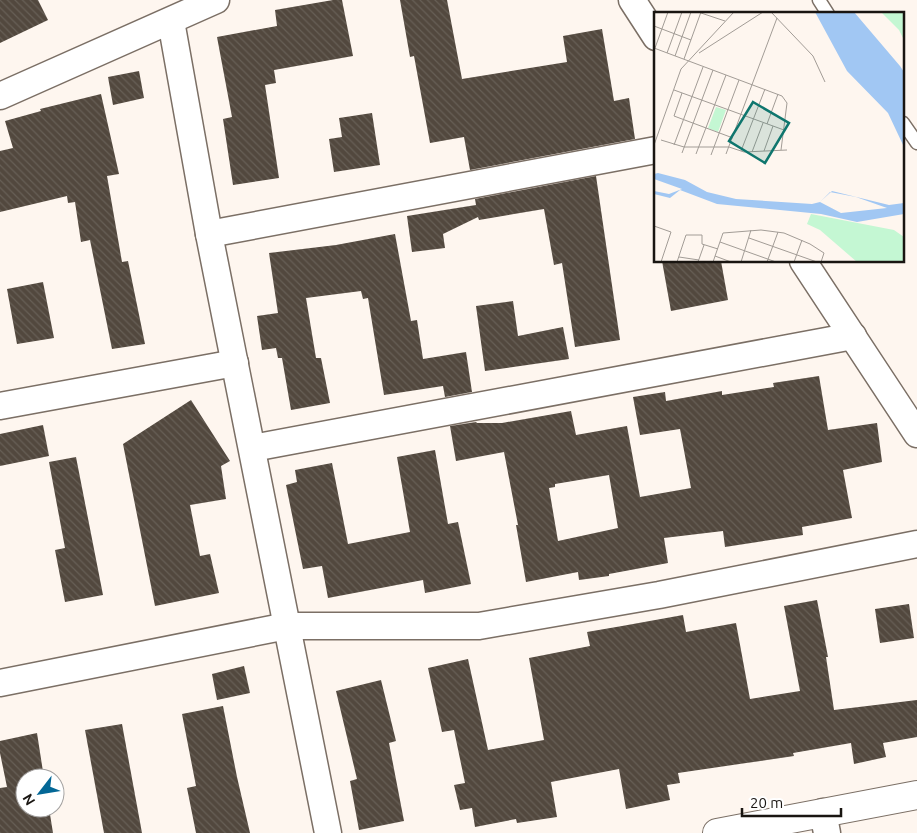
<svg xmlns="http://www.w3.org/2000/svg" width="917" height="833" font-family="Ubuntu,sans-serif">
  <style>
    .building { fill: url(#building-back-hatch); fill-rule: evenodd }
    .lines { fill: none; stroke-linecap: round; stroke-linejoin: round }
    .lane-casing { stroke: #7b6f65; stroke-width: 15 }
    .street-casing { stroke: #7b6f65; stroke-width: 29 }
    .secondary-casing { stroke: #7b6f65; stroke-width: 30 }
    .lane { stroke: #fff; stroke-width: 12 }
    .street { stroke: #fff; stroke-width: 26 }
    .secondary { stroke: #fff; stroke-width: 28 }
    .inset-road { fill: none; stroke: #a29c96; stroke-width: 1 }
    .view { fill: #0f766e; fill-opacity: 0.15; stroke: #0f766e; stroke-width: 2.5 }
    .inset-edge { fill: none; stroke: #191511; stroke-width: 2.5 }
  </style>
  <defs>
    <pattern id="building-back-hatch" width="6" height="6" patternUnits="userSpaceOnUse" patternTransform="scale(1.25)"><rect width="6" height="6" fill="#52483e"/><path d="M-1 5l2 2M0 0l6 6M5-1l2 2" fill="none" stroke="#675f56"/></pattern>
  </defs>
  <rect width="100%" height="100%" fill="#fef6ef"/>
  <g class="building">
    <path d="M0,0H38L48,20L0,43Z"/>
    <path d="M333,0H342L353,56L274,70L276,83L265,85L279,178L233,185L223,119L232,117L217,37L277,26L275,10Z"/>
    <path d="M400,0H447L462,79L567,62L563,36L602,29L614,101L629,98L635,139L470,170L464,137L430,143L414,56L410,57Z"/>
    <path d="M139,71L144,98L113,105L108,77Z"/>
    <path d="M101,94L119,174L107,176L122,262L128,261L145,344L112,349L90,240L81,242L75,202L68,203L67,196L0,212V151L13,148L5,121L41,111L40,109Z"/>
    <path d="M372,113L380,165L334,172L329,139L342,137L339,118Z"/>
    <path d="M596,176L620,340L575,347L562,263L554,265L544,209L479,220L478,217L443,234L445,248L412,252L407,216L476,205L475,199Z"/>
    <path d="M395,234L411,321L417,320L423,359L466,352L472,392L445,397L443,386L384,395L368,298L363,299L361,291L306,298L316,358H321L330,403L291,410L282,358H278L276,348L262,350L257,316L278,313L269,253L336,245Z"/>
    <path d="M662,261H721L728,300L671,311Z"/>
    <path d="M43,282L54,338L17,344L7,289Z"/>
    <path d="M513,301L518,336L563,327L569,359L485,371L476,306Z"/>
    <path d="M819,376L828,430L877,423L882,462L843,470L852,518L802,527L803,535L725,547L723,531L664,538L668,563L609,574V576L579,580L578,572L526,582L516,525H518L504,452L456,461L450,426L476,422L477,423H502L571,411L576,435L627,426L640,497L691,488L680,429L640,435L633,397L665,392L666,401L722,391V395L774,387L773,383ZM609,475L618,528L558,541L549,488L555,487V484Z"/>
    <path d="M191,400L230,461L221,466L226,499L190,505L200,556L210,554L219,593L155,606L123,444Z"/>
    <path d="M43,425L49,456L0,466V434Z"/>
    <path d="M435,450L448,524L458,522L471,584L425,593L423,580L328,598L322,566L303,569L286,485L297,482L295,470L332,463L348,544L410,532L397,457Z"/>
    <path d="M76,457L103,595L65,602L55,550L65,548L49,462Z"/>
    <path d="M817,600L828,657H826L834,710L917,700V737L883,743L886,757L854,764L851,743L793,753L794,756L678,773L680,783L667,785L670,800L626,809L619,769L551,782L557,817L517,823L516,819L475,827L472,808L460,810L454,785L465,783L454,730L442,732L428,668L468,659L488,750L544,740L529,658L590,646L587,632L622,626L683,615L686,632L736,623L750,699L800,691L784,606Z"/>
    <path d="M909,604L914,638L880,643L875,609Z"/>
    <path d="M244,666L250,693L217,700L212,674Z"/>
    <path d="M381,680L396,741L389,743L404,821L359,830L350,781L357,779L336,691Z"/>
    <path d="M223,706L237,777L250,833H196L187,788L196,786L182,714Z"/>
    <path d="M122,724L142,833H104L85,730Z"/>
    <path d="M37,733L44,778H25V808H49L53,833H0V788L7,787L0,753V741Z"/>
  </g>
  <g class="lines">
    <g class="lane-casing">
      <g id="lane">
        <path d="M819,0L828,14"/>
        <path d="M903,123L917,143"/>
      </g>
    </g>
    <g class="street-casing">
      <g id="street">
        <path d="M632,0L656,37"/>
        <path d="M171,21L209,234L328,833"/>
        <path d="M0,96L216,0"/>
        <path d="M209,234L656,150"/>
        <path d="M803,261L917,434"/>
        <path d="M0,406L235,363"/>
        <path d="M253,448L853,336"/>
        <path d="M0,683L287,626H479L659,595L917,544"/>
        <path d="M823,812L827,833"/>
      </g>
    </g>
    <g class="secondary-casing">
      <path id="secondary" d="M717,833L917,795"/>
    </g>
    <use href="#lane" class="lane"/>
    <use href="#street" class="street"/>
    <use href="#secondary" class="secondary"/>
  </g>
  <g transform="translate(654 12)">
    <rect width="250" height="250" fill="#fef6ef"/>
    <path d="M227,0H250V28L245,18Z" fill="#c4f7d3"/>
    <path d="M62,95L72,98L64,120L54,116ZM157,202L240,218L250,225V250H203L166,218L153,212Z" fill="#c4f7d3"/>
    <path d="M161,0H200L246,54L250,60V135L234,101L193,59ZM4,161L31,168L53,180L82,187L158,192L166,190L178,179L235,193L250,191V202L203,210L167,202L63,192L26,178L16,186L0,182V179L15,182L28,177L0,167V162ZM176,180L202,185L233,196L187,201L166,190Z" fill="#a1c7f3" fill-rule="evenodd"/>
    <path class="inset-road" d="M117,0L159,44L171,70M47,1L71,9M0,14L37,28M0,36L128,84L133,91L127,138M1,36L14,0M13,41L28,0M45,41L109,0M21,44L37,0M30,47L47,0M20,78L130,118M28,81L20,104L79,126M113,112L124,82M7,128L30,135H75L90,140L133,138M0,133L27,57L80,0M20,133L49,55M87,139L111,77M110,139L119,114M98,140L109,111M28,141L59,58M42,142L72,63M72,142L123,6M57,143L85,68M0,214L17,220L7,250M95,226L163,250M66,230L122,250M61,244L77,250M25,245L45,248M23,250L32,223H48V232L64,237M44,250L50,233M59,250L69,221L107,218L130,221L156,232L170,241L167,250M87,250L97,218M113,250L124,220M140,250L148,228"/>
    <path class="view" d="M99,90L135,111L111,151L75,129Z"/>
    <rect width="250" height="250" class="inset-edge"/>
  </g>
  <g transform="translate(40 793) rotate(239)"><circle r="24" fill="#ffffff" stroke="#a3a1a0"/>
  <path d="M0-4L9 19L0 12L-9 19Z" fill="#036796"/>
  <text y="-8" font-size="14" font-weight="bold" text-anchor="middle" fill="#191511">N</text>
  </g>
  <path d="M742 808v8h99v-8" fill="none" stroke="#191511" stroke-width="2.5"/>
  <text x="750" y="808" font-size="15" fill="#191511" stroke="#ffffff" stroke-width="4" paint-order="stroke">20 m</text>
</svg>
